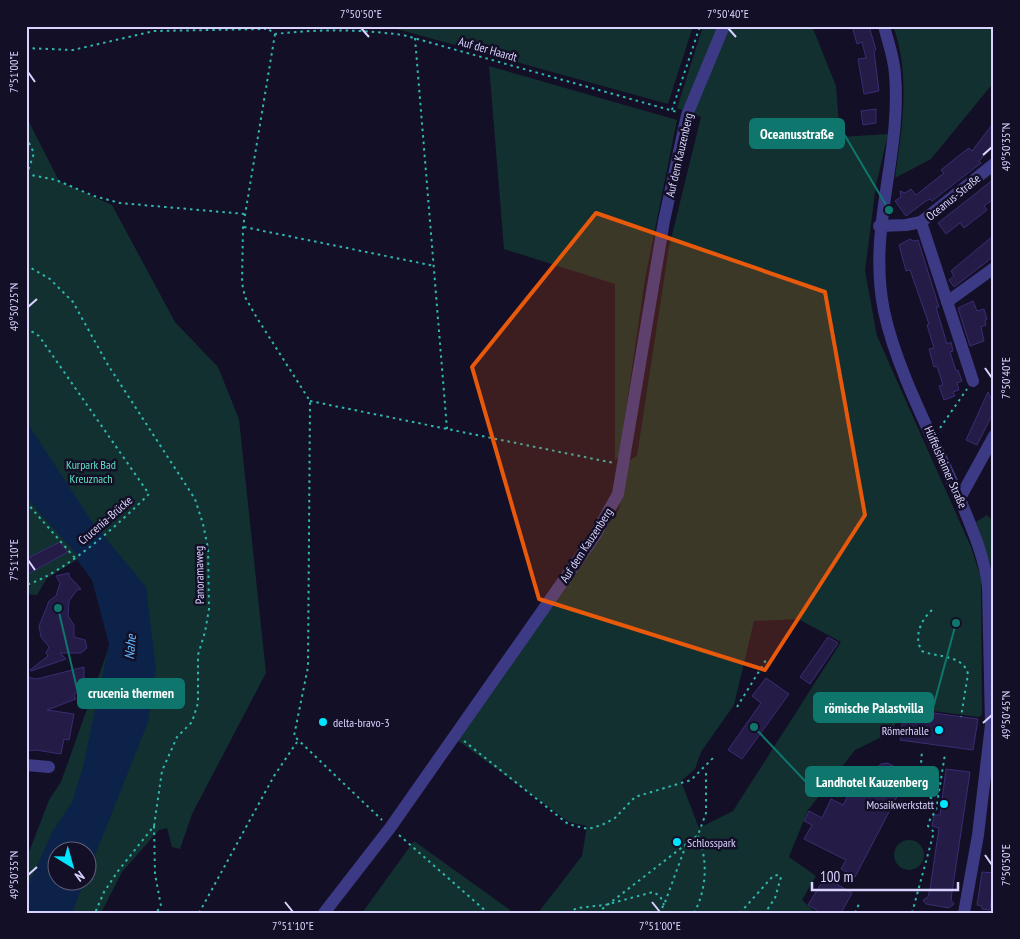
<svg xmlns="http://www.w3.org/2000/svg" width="1020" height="939" font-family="'PT Sans Narrow',sans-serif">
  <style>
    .green { fill: #12302f; fill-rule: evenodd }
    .water { fill: #0c2248 }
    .building { fill: #241b47; stroke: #3b2d73 }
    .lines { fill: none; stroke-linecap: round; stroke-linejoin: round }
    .path { stroke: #2fb8b0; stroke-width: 2; stroke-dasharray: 2.5 4; stroke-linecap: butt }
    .minor { stroke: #3d3a85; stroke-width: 12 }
    .marked { fill: #e8590c; fill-opacity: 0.2; stroke: #e8590c; stroke-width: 4; stroke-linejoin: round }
    .ticks { fill: none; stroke: #d9d4ff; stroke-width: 2 }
    .poi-dot { fill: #00e5ff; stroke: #130f26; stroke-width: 2 }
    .labels { text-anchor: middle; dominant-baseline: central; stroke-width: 5; stroke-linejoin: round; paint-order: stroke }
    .street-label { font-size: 12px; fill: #d9d4ff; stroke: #130f26 }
    .park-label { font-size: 12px; fill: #5fe0c0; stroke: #130f26 }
    .poi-label { font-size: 12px; fill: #d9d4ff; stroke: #130f26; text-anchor: start }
    .water-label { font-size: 14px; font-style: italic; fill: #62b6ff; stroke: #130f26 }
    .leader { fill: none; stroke: #0f766e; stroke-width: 2 }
    .callout-dot { fill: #0f766e; stroke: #130f26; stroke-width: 2 }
    .callout { fill: #0f766e; stroke: #0f766e; stroke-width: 2 }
    .callout-label { font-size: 14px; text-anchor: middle; font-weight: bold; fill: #fff }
    .neatline { fill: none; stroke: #d9d4ff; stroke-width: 2 }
    .ticks-label { font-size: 12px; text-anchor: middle; fill: #d9d4ff }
  </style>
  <rect width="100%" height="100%" fill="#130f26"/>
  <g class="green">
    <path d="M386,26H693L668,104Z"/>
    <path d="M703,26H812L836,86L840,137L888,134L876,185L865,271L877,336L971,547L981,578L982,715L979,717L902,707L892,732L855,750L808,810L789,857L816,876L802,900L816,913H538L582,856L587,826L569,822L457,740L619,509L628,461L637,456L669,247L701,117L677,108ZM798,619L841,642L733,811L699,828L681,781L695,769L701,752L734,705L754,621Z"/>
    <path d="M893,26H994V82L931,159L895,178C902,129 911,74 893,26Z"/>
    <path d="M489,66L677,120L645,279L619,457L615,460V284L504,249Z"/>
    <path d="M26,116L59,181L112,205L175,322L218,367L239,419L266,673L192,814L180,849L172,847L167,828L159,830L122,872L101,913H26V860L49,800L61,782L110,644L97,585L80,558L47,578L37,595L26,594V497L56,531L26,495ZM58,852H88V882H58Z"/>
    <path d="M987,515L994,523L992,568L976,522Z"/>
    <circle cx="909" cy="855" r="15"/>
    <path d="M414,841L514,913H362Z"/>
  </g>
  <path class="water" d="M26,421L91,520L146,587L156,669L148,722L88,873V852H58V882H84L72,913H26V891L52,832L72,802L83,767L109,644L92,580L77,560L79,557L26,497Z"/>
  <g class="building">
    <path d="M852,26H869L876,50L874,51L879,91L864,94L858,59L866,58L862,42L857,44Z"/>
    <path d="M876,109V123L863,125L861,111Z"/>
    <path d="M994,122V145L979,161L981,163L932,201L930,199L926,201L906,216L895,201L901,197L900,191L905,193L911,189L916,195L944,173L941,170L957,157L969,148L972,151Z"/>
    <path d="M994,179V199L984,206L987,210L964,228L960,223L946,234L938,223Z"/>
    <path d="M994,235V256L954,287L949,280L954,276L951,271Z"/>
    <path d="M910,239L913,241L918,240L939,307H936L947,344L951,342L953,351L950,352L956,371L958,370L962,381L957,383L959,390L953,392L955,396L944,400L939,386L943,385L937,366L934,367L929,349L934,348L927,325L929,324L910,270L906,271L899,245Z"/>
    <path d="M973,301L977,311L984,309L987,319L985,320L986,325L981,327L984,341L970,346L958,308Z"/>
    <path d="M988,392L994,405V411L977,445L966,440Z"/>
    <path d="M60,542L68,552L26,575V559Z"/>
    <path d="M69,573V576L81,589L77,590L69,601L68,616L74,625V637L85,640L87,648L81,653H60L66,659L31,671L30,670L48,656L46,653L49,647L41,637L39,626L49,601L56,596L60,583L56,576Z"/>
    <path d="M828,637L838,643L810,684L800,677Z"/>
    <path d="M84,667V681L74,696L76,699L47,710L74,714L69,740L64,739L61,754L36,750L26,751V677L37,679Z"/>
    <path d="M766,678L789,694L742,759L728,750L761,703L752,696Z"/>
    <path d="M904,709L978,719L973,750L900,740Z"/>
    <path d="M888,763L900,770L903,775L902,787L855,877L841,869L846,860L804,839L812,825L804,821L809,811L822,818L831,799L843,805L863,768L872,772L881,764Z"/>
    <path d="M946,769L970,772L952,892L951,900L954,904L949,908L926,904L923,900L928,897L930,889L939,828L932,826L934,815H940Z"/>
    <path d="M982,872L994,873L990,910L982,909V906L977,905Z"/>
    <path d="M825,877L852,893L841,913H821L808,905Z"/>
  </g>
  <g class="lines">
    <g class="path">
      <path d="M264,26L275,34C321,29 356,29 403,35L677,112"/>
      <path d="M275,34L243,227L242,283L245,297L257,318L310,401L308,667L294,736L382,820"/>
      <path d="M415,38L447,429"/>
      <path d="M26,48L73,50L154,31L266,29"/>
      <path d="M672,110L700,26"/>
      <path d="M26,137L34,153L27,174"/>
      <path d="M26,174L56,180L94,196L120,203L245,214"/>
      <path d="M244,227L435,266"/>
      <path d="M26,265L50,279L73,302L108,365L195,499L203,524L208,548L209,609L205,632L198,655V703L192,722L177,737L162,771L154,826L118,871L104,892L95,913"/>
      <path d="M26,328L39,336L149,494C120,523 65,573 26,585"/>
      <path d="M310,401L614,463"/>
      <path d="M940,428L967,389"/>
      <path d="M26,502L75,558"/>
      <path d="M932,610C921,620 913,637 922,651C937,658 963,654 968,674L961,717"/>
      <path d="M737,707L766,660"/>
      <path d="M464,741L568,824L588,829L602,825L615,818L635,797L691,780L715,756"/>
      <path d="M937,804L945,754"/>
      <path d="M154,826L155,874L161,906L156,913"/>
      <path d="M399,835L488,913"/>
      <path d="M199,913L274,776L297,742"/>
      <path d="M568,913L577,908L605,905L653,892L660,896L664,905"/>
      <path d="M597,913L698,835L706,813V769"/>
      <path d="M658,913L664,905L686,845"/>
      <path d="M694,913C707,889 708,860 698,836"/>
      <path d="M740,913L773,876L778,875L781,877L775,898L765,913"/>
      <path d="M855,913L859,904"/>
      <path d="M912,913L934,832L928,826C929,817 937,813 937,805C919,786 920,776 922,751"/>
    </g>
    <g class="minor">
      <path d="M884,26C888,42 894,58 895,74C902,155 867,229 884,311C897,373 937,445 962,504C973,531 985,558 988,587L991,725L978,835L964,913"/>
      <path d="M921,222L973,381"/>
      <path d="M879,226L906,225L921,222L994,164"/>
      <path d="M947,302L994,268"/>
      <path d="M960,498L994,436"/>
      <path d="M26,765L49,767"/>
      <path d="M324,913L390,828L594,537L618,494L664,221L687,115L724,26"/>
    </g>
  </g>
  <path class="marked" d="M596,213L825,292L865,515L765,670L539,599L472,367Z"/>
  <path class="ticks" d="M361,28L369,37M728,28L736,37M28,72L35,82M983,155L992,147M28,307L37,299M985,368L992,378M28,560L35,570M983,723L992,715M985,855L992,865M28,875L37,867M285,902L293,912M652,902L660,912"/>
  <g class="poi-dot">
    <circle cx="323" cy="722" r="5"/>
    <circle cx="939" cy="730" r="5"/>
    <circle cx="944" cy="804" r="5"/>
    <circle cx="677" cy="842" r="5"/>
  </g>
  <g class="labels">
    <g class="street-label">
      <text transform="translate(488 49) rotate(16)">Auf der Haardt</text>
      <text transform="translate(679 155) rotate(-77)">Auf dem Kauzenberg</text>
      <text transform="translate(953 197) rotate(-39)">Oceanus-Straße</text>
      <text transform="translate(946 467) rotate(66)">Hüffelsheimer Straße</text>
      <text transform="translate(105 520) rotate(-41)">Crucenia-Brücke</text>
      <text transform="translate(586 545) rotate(-57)">Auf dem Kauzenberg</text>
      <text transform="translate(199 575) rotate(-91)">Panoramaweg</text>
    </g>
    <g class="park-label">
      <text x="91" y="464">Kurpark Bad<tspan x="91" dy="14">Kreuznach</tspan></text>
    </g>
    <g class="poi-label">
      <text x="333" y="722">delta-bravo-3</text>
      <text x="929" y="730" text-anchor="end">Römerhalle</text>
      <text x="934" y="804" text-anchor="end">Mosaikwerkstatt</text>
      <text x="687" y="842">Schlosspark</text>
    </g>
    <g class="water-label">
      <text transform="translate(130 647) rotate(-85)">Nahe</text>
    </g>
  </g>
  <path class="leader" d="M889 210L844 134M58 608L78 693M956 623L933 708M754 727L806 782"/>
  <g class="callout-dot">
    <circle cx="889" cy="210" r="5"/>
    <circle cx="58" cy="608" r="5"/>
    <circle cx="956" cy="623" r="5"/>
    <circle cx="754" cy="727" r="5"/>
  </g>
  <g class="callout">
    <rect x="750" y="119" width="94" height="29" rx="5"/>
    <rect x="78" y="679" width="106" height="29" rx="5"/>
    <rect x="814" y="693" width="119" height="29" rx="5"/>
    <rect x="806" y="767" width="132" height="29" rx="5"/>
  </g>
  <g class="callout-label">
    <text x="797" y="139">Oceanusstraße</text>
    <text x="131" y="698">crucenia thermen</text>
    <text x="874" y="713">römische Palastvilla</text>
    <text x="872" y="787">Landhotel Kauzenberg</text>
  </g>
  <rect width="1020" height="939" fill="none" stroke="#130f26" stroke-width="55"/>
  <g transform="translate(72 866) rotate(143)"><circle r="24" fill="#130f26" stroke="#625e7d"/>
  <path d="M0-4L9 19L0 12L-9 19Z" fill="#00e5ff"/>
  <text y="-8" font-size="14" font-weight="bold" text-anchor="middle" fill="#d9d4ff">N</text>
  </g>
  <path d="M812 882v8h146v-8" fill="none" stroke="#d9d4ff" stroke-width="2.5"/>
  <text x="820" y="882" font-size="15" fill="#d9d4ff" stroke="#130f26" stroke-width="4" paint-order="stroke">100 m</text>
  <rect x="28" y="28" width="964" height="884" class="neatline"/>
  <g class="ticks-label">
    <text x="361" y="18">7°50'50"E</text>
    <text x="728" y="18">7°50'40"E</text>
    <text transform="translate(14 72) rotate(-90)" y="4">7°51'00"E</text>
    <text transform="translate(1006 147) rotate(-90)" y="4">49°50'35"N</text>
    <text transform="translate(14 307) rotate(-90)" y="4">49°50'25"N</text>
    <text transform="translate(1006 378) rotate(-90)" y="4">7°50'40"E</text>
    <text transform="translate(14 560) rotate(-90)" y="4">7°51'10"E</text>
    <text transform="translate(1006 715) rotate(-90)" y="4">49°50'45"N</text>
    <text transform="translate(1006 865) rotate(-90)" y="4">7°50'50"E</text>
    <text transform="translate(14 875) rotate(-90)" y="4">49°50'35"N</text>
    <text x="293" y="930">7°51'10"E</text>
    <text x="660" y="930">7°51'00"E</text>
  </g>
</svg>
